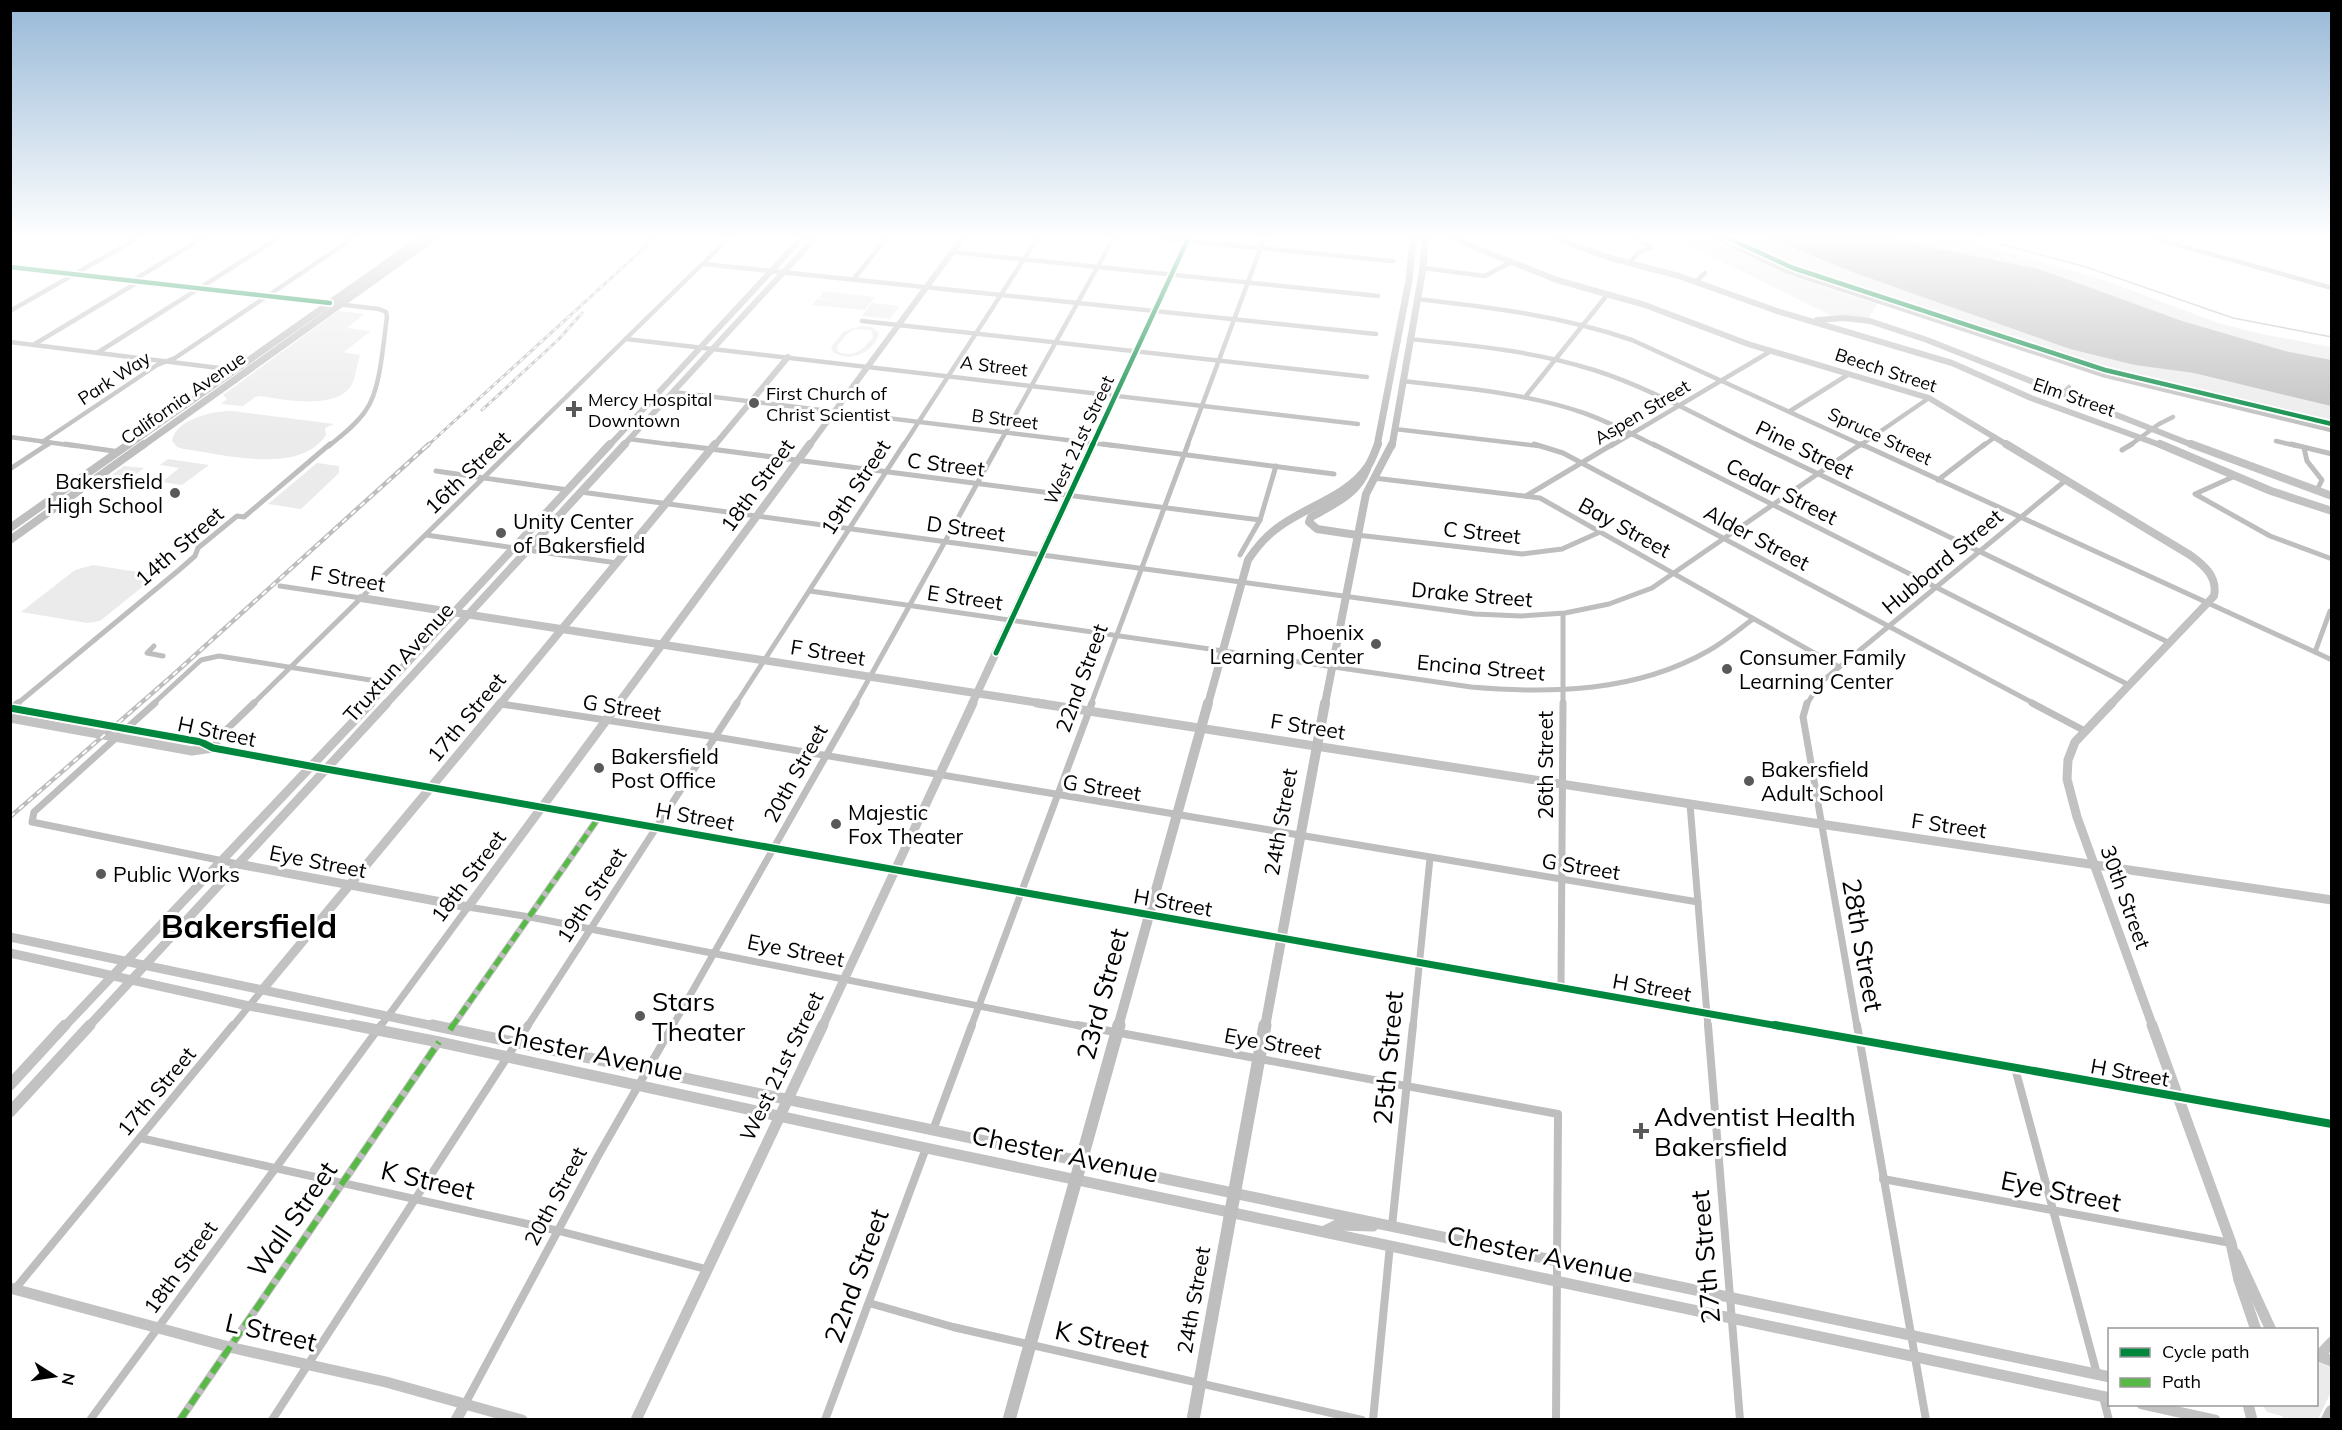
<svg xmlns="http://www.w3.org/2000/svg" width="2342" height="1430" font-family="Mulish,sans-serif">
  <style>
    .green { fill: #ebebeb; fill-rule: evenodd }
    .water { fill: #bdbdbd }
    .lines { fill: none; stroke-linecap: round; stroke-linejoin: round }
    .stream { stroke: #bdbdbd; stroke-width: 1.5 }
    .canal { stroke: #bdbdbd; stroke-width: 5 }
    .street-far3 { stroke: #bebebe; stroke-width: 4.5 }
    .street-far2 { stroke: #bebebe; stroke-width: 5 }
    .street-far1 { stroke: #bebebe; stroke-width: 7 }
    .street { stroke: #bebebe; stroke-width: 8 }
    .secondary-far3 { stroke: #c2c2c2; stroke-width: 6 }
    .secondary-far2 { stroke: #c2c2c2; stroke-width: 8 }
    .secondary-far1 { stroke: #c2c2c2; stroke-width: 9 }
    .secondary { stroke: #c2c2c2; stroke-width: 11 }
    .primary-far3 { stroke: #bebebe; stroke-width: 7 }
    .primary-far2 { stroke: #bebebe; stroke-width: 8 }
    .primary-far1 { stroke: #bebebe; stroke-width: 10 }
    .primary { stroke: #bebebe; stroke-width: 13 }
    .highway { stroke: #bebebe; stroke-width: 14 }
    .rail-far1-casing { stroke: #bebebe; stroke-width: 3 }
    .rail-casing { stroke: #bebebe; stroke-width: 4.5 }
    .rail-far1 { stroke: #fff; stroke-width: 1.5; stroke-dasharray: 4.5; stroke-linecap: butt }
    .rail { stroke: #fff; stroke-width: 2; stroke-dasharray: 6; stroke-linecap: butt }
    .quiet-far1 { stroke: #58b947; stroke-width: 5; stroke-dasharray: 10 5; stroke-linecap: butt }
    .quiet { stroke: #58b947; stroke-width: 6; stroke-dasharray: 13 6; stroke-linecap: butt }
    .cycleway-far3-casing { stroke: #fff; stroke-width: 8 }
    .cycleway-far2-casing { stroke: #fff; stroke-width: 8 }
    .cycleway-far1-casing { stroke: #fff; stroke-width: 10 }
    .cycleway-casing { stroke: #fff; stroke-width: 12 }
    .cycleway-far3 { stroke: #00873e; stroke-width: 4.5 }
    .cycleway-far2 { stroke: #00873e; stroke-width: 5 }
    .cycleway-far1 { stroke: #00873e; stroke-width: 7 }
    .cycleway { stroke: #00873e; stroke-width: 8 }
    .poi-dot { fill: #595959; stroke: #fff; stroke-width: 2 }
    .labels { text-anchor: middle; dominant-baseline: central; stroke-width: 6; stroke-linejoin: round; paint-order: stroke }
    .far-street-label { font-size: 18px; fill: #000; stroke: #fff }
    .far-poi-label { font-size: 18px; fill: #000; stroke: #fff; text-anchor: start }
    .street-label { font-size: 21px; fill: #000; stroke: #fff }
    .poi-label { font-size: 21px; fill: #000; stroke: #fff; text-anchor: start }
    .near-street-label { font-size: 26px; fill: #000; stroke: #fff }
    .near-poi-label { font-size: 26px; fill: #000; stroke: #fff; text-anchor: start }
    .town-label { font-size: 33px; font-weight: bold; fill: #000; stroke: #fff }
  </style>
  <rect width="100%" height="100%" fill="#fff"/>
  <g class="green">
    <path d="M1676,239H1708L1790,275L1877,304L1868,319L1834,317Z"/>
    <path d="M1725,239H1962L2101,279L2221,324L2262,334L2331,347V427L2110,373L1785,268Z"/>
    <path d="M824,291L848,294L847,297L849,294L875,297L865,310L812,305L817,299L844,301L819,298Z"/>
    <path d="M872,303L899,306L890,319L862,316Z"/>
    <path d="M338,311L365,314L347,328L371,331L344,352L336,351L360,355C357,364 356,374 353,382C341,411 284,400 261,396L255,397L243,406L221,404L227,399L223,395Z"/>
    <path d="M860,326L872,327L879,333C874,353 850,363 833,352L831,347L843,332ZM855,329L871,330L873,337C864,349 855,358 838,352L837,346L847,334Z"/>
    <path d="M233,411L334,424L325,428L326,435C299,476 223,454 184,449L177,447L172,441C175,419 215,410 233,411Z"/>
    <path d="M168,459L209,465L182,485L162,482L179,468L160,465Z"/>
    <path d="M317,463L339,466V473L301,509L268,504Z"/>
    <path d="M124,466L144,468L126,482L106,479Z"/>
    <path d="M93,565L157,575L100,621L87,623L21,612L75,570Z"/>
    <path d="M2317,1362L2332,1367L2331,1392L2318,1419H2283L2282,1416L2267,1412L2262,1405L2316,1404Z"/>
  </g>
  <path class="water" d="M1771,239H1890L2039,269L2182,321L2285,351L2331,360V406L2194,373L2135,365L2070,349L1855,273Z"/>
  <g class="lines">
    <path class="stream" d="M1982,239L2086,267L2233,318L2332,337"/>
    <path class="canal" d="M1718,239L1787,271L2104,375L2332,430"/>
    <g class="street-far3">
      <path d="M1165,239L1393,261"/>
      <path d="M2157,239L2332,288"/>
      <path d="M952,252L1378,296"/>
      <path d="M1629,263L1638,253L1652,247L1635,239"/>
      <path d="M703,264L1376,334"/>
      <path d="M1423,268L1485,276L1511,262"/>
      <path d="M853,280L886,239"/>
      <path d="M132,281L201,239"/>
      <path d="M1695,282L1705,273"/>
      <path d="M1416,299C1490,307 1562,316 1632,340L1864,446"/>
      <path d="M10,311L136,239"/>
      <path d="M862,321L1367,377"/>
      <path d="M626,339L1358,424"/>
      <path d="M1409,339C1471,345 1534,351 1594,370C1651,388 1705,420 1760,446"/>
      <path d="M10,342L235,370"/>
      <path d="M33,345L138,282"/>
      <path d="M97,353L277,239"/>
      <path d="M1402,381C1463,388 1526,393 1584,413C1609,422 1632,434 1656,446"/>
      <path d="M673,392L1116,446"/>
      <path d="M2063,393L2069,387"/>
      <path d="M1526,396L1607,295"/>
      <path d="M1790,411L1849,374"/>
      <path d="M1395,429L1539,446"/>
      <path d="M10,437L76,446"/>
      <path d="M629,439L683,446"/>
      <path d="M2276,441L2297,446"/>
      <path d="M42,442L157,365L175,358L352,239"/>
      <path d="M45,446L50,443"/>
      <path d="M329,446C342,435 357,424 366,410C381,389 383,343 387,317L386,312L379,309L337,304"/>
      <path d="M516,446L728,239"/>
      <path d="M903,446L1037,239"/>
      <path d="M998,446L1113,239"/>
      <path d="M1187,446L1264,239"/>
      <path d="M1611,446L1771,351"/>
      <path d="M1859,446L1929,398"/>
      <path d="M1983,446L1995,437"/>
      <path d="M2129,446L2159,424L2173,417"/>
    </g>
    <g class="street-far2">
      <path d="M65,444L120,452"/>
      <path d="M672,444L1260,520"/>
      <path d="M1103,444L1334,474"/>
      <path d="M1534,444L1563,453L2035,704"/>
      <path d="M1653,444L2129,685"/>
      <path d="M1756,444L2170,643"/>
      <path d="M1861,444L2315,652"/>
      <path d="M2291,444L2332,454"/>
      <path d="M2304,448L2307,461L2322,480L2317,490"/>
      <path d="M2122,450L2132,444"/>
      <path d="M10,469L48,444"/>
      <path d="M436,471L568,490"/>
      <path d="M2235,476L2195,494L2270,536L2332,559"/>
      <path d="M1374,478L1540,498L1839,667"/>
      <path d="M1938,480L1985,444"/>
      <path d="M581,492L1475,614L1521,616L1565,613L1609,604L1652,588L1861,444"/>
      <path d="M1526,496L1613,444"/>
      <path d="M426,535L515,548"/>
      <path d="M1357,535L1522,554L1562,549L1600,532"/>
      <path d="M527,550L617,563"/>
      <path d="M1240,555L1260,520L1276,466"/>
      <path d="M280,586L361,598"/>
      <path d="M810,591L1471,687C1552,694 1636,692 1708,651C1724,642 1738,630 1753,619"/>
      <path d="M2332,611H2330L2315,652L2332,660"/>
      <path d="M154,646L147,653L163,656"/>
      <path d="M17,704L179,570L195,556L198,548L237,516L244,517L330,444"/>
      <path d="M153,704L201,660L219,656L389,683"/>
      <path d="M253,704L518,444"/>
      <path d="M736,704L904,444"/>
      <path d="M855,704L999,444"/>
      <path d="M1091,704L1188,444"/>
      <path d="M1563,704V614"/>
      <path d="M1807,704L1820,683L2066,480"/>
    </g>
    <g class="street-far1">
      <path d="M1807,703L1803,717L1857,1027"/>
      <path d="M2032,703L2085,731"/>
      <path d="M501,704L716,737L1698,902"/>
      <path d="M12,708L18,703"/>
      <path d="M126,729L155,703"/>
      <path d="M118,736L34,812L32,822L238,864"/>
      <path d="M213,748L223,733L254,703"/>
      <path d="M1690,804L1708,1027"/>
      <path d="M1561,988L1563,703"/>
      <path d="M232,1027L263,989"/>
      <path d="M380,1027L468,907L530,917L1085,1027"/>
      <path d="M452,1027L599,817"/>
      <path d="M527,1027L737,703"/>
      <path d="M672,1027L856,703"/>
      <path d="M971,1027L1092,703"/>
      <path d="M1413,1027L1430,858"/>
    </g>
    <g class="street">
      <path d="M1077,1025L1558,1114L1556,1420"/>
      <path d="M1708,1025L1740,1420"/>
      <path d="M1857,1025L1926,1420"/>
      <path d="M450,1030L453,1025"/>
      <path d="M2015,1068L2097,1374"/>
      <path d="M933,1130L972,1025"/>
      <path d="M140,1138L559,1231L706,1269"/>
      <path d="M1883,1179L2231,1243"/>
      <path d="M1392,1226L1413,1025"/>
      <path d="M15,1289L233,1025"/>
      <path d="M869,1303L953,1327L1362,1420"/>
      <path d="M2103,1397L2109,1420"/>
      <path d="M465,1404L598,1156L673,1025"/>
      <path d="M90,1420L381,1025"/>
      <path d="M180,1420L439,1042"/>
      <path d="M272,1420L528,1025"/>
      <path d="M825,1420L926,1148"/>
      <path d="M1373,1420L1390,1245"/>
    </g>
    <g class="secondary-far3">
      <path d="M1454,239L1557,280L1645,305L1748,344L1929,398L2009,446"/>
      <path d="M1558,239L1610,258L1679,276L1777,311L1952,363L2031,398L2163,446"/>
      <path d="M10,267L330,303"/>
      <path d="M1817,320L1845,318L1870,321L1927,340L2195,446"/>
      <path d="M609,446L801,239"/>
      <path d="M623,446L814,239"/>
      <path d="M714,446L788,357"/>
      <path d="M809,446L962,239"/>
      <path d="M1092,446L1188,239"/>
    </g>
    <g class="secondary-far2">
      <path d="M2006,444L2190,555C2204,565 2218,577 2214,596L2111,704"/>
      <path d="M2160,444L2271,491L2332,511"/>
      <path d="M2191,444L2332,496"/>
      <path d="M361,598L1046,704"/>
      <path d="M369,704L610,444"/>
      <path d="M386,704L625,444"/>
      <path d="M500,704L715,444"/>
      <path d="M618,704L810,444"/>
      <path d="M972,704L1093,444"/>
    </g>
    <g class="secondary-far1">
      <path d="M1037,703L1820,824L2332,900"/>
      <path d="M2112,703L2075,742L2068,760L2067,779L2077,817L2153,1027"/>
      <path d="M10,708L201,742L213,748L326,769L1784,1027"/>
      <path d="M10,718L192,751L213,748"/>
      <path d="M238,864L468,907L619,703"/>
      <path d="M10,937L439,1027"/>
      <path d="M10,953L249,1006L360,1027"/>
      <path d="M263,989L501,703"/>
      <path d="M64,1027L371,703"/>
      <path d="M88,1027L387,703"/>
      <path d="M822,1027L973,703"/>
    </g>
    <g class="secondary">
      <path d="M352,1025L439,1042L926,1148L2110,1398"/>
      <path d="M432,1025L2110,1377"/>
      <path d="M1775,1025L2332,1124"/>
      <path d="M2152,1025L2231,1243L2239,1280L2256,1330"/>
      <path d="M10,1085L65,1025"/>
      <path d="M10,1112L90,1025"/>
      <path d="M1325,1231L1337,1225L1373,1226"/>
      <path d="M2236,1254L2271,1330"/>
      <path d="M10,1288L229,1347L386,1382L522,1420"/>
      <path d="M2316,1355L2332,1361"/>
      <path d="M2319,1356L2332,1342"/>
      <path d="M2142,1404L2215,1420"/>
      <path d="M2248,1404L2252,1420"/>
      <path d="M456,1420L465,1404"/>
      <path d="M636,1420L823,1025"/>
    </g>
    <g class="primary-far3">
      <path d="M127,446L421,239"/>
      <path d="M142,446L432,239"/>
      <path d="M1377,446L1409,280L1413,239"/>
      <path d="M1392,446L1423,268L1425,239"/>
    </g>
    <g class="primary-far2">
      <path d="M10,528L129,444"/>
      <path d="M1357,535L1317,529L1309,522L1311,517C1334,504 1357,495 1367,469"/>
      <path d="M10,540L144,444"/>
      <path d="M1208,704L1248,560C1256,548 1264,538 1276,529C1305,506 1346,498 1368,466C1372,460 1375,451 1378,444"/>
      <path d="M1325,704L1366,494L1392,444"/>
    </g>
    <g class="primary-far1">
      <path d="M1118,1027L1208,703"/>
      <path d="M1265,1027L1325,703"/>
    </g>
    <g class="primary">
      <path d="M1009,1420L1119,1025"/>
      <path d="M1193,1420L1265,1025"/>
    </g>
    <path class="highway" d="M2328,1420L2332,1412"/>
    <g class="rail-far1-casing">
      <g id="rail-far1">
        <path d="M482,410L559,339L582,313"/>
        <path d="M427,446L654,239"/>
      </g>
    </g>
    <g class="rail-casing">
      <path id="rail" d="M10,817L173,675L429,444"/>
    </g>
    <use href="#rail-far1" class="rail-far1"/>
    <use href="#rail" class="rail"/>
    <path class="quiet-far1" d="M452,1027L599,817"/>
    <g class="quiet">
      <path d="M450,1030L453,1025"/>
      <path d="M180,1420L439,1042"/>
    </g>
    <g class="cycleway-far3-casing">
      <g id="cycleway-far3">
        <path d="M1730,239L1793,268L2105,370L2332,424"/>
        <path d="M10,267L330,303"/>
        <path d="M1092,446L1188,239"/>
      </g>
    </g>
    <g class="cycleway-far2-casing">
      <path id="cycleway-far2" d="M996,653L1093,444"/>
    </g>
    <g class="cycleway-far1-casing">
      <path id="cycleway-far1" d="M10,708L201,742L213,748L326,769L1784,1027"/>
    </g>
    <g class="cycleway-casing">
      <path id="cycleway" d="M1775,1025L2332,1124"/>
    </g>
    <use href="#cycleway-far3" class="cycleway-far3"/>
    <use href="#cycleway-far2" class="cycleway-far2"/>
    <use href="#cycleway-far1" class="cycleway-far1"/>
    <use href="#cycleway" class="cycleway"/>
  </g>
  <linearGradient id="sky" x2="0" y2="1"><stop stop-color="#97b8d7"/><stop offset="0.54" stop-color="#fff"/><stop offset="1" stop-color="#fff" stop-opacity="0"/></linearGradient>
  <rect width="2342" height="439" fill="url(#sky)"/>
  <g class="poi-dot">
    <circle cx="754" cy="403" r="6"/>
    <path d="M571 400h6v6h6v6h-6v6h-6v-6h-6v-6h6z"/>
    <circle cx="175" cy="493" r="6"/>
    <circle cx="501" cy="533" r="6"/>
    <circle cx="1376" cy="644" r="6"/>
    <circle cx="1727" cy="669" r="6"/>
    <circle cx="599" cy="768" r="6"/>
    <circle cx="1749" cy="781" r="6"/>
    <circle cx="836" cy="824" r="6"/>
    <circle cx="101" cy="874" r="6"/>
    <circle cx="640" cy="1016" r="6"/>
    <path d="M1638 1122h6v6h6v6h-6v6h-6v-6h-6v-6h6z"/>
  </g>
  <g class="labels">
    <g class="far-street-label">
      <text transform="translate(994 366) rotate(7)">A Street</text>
      <text transform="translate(1886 370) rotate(18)">Beech Street</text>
      <text transform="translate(114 378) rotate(-33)">Park Way</text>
      <text transform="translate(2074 397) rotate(19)">Elm Street</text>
      <text transform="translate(183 398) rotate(-35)">California Avenue</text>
      <text transform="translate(1642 412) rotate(-31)">Aspen Street</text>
      <text transform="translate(1005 419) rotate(7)">B Street</text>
      <text transform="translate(1880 436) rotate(25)">Spruce Street</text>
      <text transform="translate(1079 440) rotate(-65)">West 21st Street</text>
    </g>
    <g class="far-poi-label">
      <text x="766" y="393">First Church of<tspan x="766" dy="21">Christ Scientist</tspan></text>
      <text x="588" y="399">Mercy Hospital<tspan x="588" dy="21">Downtown</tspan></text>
    </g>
    <g class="street-label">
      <text transform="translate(1805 449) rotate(26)">Pine Street</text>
      <text transform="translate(946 464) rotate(7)">C Street</text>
      <text transform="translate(467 472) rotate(-44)">16th Street</text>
      <text transform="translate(757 485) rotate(-54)">18th Street</text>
      <text transform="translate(855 487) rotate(-57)">19th Street</text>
      <text transform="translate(1782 491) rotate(27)">Cedar Street</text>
      <text transform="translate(1625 527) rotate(29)">Bay Street</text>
      <text transform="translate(966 528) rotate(8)">D Street</text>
      <text transform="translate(1482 532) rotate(6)">C Street</text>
      <text transform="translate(1757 537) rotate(28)">Alder Street</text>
      <text transform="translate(179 546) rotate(-41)">14th Street</text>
      <text transform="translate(1942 561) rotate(-40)">Hubbard Street</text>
      <text transform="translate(348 578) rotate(9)">F Street</text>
      <text transform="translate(1472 594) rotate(5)">Drake Street</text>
      <text transform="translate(965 597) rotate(8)">E Street</text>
      <text transform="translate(828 652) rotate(9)">F Street</text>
      <text transform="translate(398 662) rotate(-48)">Truxtun Avenue</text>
      <text transform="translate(1481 667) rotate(5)">Encina Street</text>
      <text transform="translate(1081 678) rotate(-70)">22nd Street</text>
      <text transform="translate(622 707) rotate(9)">G Street</text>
      <text transform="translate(466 717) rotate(-50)">17th Street</text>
      <text transform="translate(1308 726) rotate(9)">F Street</text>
      <text transform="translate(217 731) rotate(12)">H Street</text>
      <text transform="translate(1545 765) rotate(-90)">26th Street</text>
      <text transform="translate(795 773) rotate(-61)">20th Street</text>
      <text transform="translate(1102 787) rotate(9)">G Street</text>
      <text transform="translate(695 816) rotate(10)">H Street</text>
      <text transform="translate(1280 822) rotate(-80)">24th Street</text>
      <text transform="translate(1949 825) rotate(8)">F Street</text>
      <text transform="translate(318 861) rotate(11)">Eye Street</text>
      <text transform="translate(1581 866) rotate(9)">G Street</text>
      <text transform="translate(468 876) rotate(-53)">18th Street</text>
      <text transform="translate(591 895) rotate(-57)">19th Street</text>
      <text transform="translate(2126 897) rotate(70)">30th Street</text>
      <text transform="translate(1173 902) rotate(10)">H Street</text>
      <text transform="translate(796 950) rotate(11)">Eye Street</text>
      <text transform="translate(1652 987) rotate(10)">H Street</text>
      <text transform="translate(1273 1043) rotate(10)">Eye Street</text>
      <text transform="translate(781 1066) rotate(-64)">West 21st Street</text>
      <text transform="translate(2130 1072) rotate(10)">H Street</text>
      <text transform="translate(156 1091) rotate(-50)">17th Street</text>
      <text transform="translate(555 1196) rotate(-62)">20th Street</text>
      <text transform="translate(180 1267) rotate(-54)">18th Street</text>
      <text transform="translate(1193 1300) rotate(-80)">24th Street</text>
    </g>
    <g class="poi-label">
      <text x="163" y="481" text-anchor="end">Bakersfield<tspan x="163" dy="24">High School</tspan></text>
      <text x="513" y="521">Unity Center<tspan x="513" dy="24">of Bakersfield</tspan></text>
      <text x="1364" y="632" text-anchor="end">Phoenix<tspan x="1364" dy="24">Learning Center</tspan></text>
      <text x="1739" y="657">Consumer Family<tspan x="1739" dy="24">Learning Center</tspan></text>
      <text x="611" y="756">Bakersfield<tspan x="611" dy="24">Post Office</tspan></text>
      <text x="1761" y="769">Bakersfield<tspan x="1761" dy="24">Adult School</tspan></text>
      <text x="848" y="812">Majestic<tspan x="848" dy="24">Fox Theater</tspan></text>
      <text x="113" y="874">Public Works</text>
    </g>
    <g class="near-street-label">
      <text transform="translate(1863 945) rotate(80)">28th Street</text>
      <text transform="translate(1102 994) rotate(-75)">23rd Street</text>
      <text transform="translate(590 1052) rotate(12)">Chester Avenue</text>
      <text transform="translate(1388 1058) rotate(-85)">25th Street</text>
      <text transform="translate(1065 1154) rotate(12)">Chester Avenue</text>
      <text transform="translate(428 1180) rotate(13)">K Street</text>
      <text transform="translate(2061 1191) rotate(11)">Eye Street</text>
      <text transform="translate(292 1219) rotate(-55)">Wall Street</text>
      <text transform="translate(1540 1254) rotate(12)">Chester Avenue</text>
      <text transform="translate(1705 1257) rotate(-95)">27th Street</text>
      <text transform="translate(856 1276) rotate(-70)">22nd Street</text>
      <text transform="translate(271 1332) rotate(13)">L Street</text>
      <text transform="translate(1102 1339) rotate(12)">K Street</text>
    </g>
    <g class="near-poi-label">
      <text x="652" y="1001">Stars<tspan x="652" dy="30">Theater</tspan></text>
      <text x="1654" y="1116">Adventist Health<tspan x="1654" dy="30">Bakersfield</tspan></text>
    </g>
    <g class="town-label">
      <text x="249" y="925">Bakersfield</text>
    </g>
  </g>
  <rect width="2342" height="1430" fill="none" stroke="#000000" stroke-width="24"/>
  <rect x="2108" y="1328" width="210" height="78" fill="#ffffff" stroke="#999999" stroke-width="1.5"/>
  <rect x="2120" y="1348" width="30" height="9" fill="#00873e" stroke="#999999" stroke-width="1.5"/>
  <text x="2162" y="1358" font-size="18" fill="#000000">Cycle path</text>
  <rect x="2120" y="1378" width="30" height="9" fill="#58b947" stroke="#999999" stroke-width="1.5"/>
  <text x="2162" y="1388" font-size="18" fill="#000000">Path</text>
  <g transform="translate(54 1376) rotate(102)" stroke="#ffffff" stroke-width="4.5" paint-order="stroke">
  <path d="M0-4.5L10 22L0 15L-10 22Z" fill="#000000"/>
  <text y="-9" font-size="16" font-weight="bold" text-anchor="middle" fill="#000000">N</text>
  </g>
</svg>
